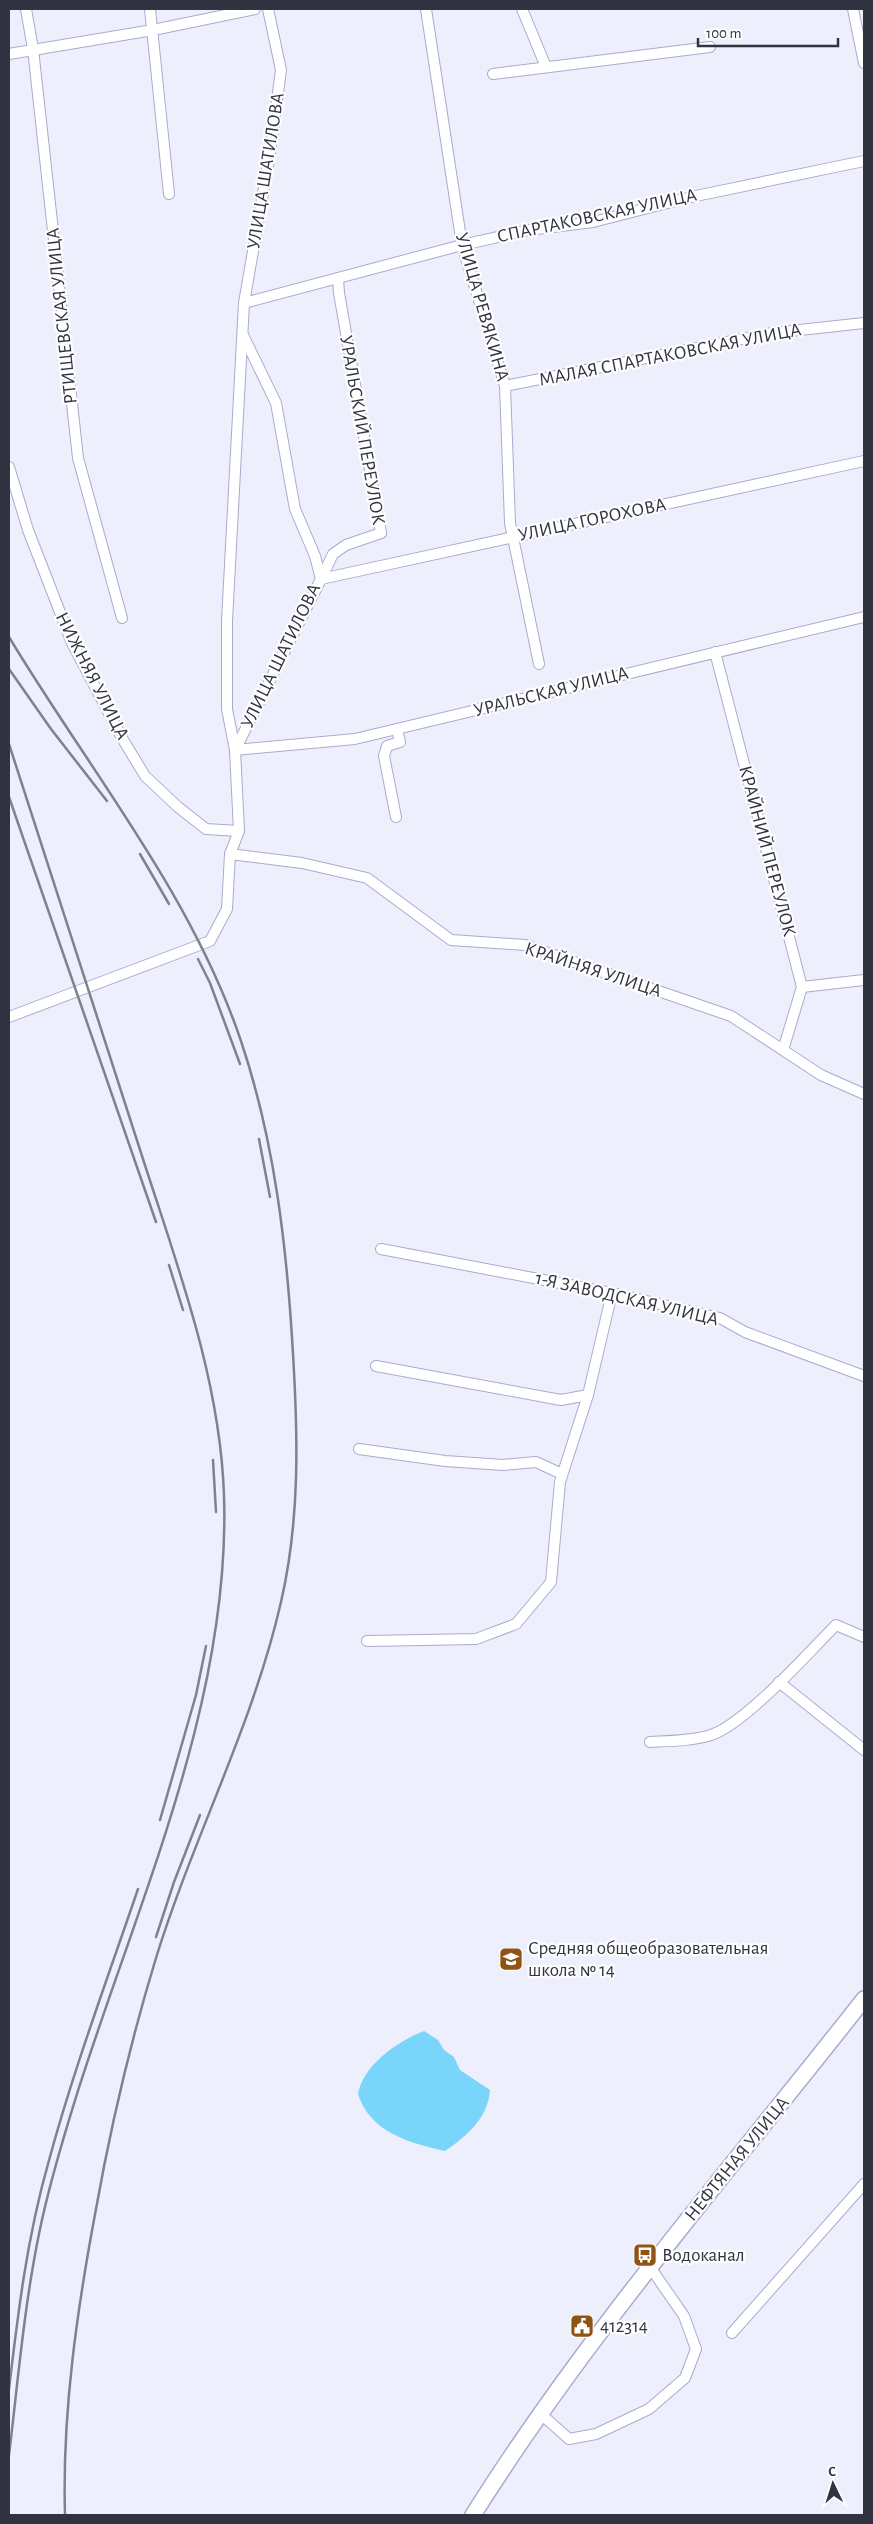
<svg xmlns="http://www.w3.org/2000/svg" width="873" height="2524" font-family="'Alegreya Sans',sans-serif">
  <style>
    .water { fill: #79d5fa }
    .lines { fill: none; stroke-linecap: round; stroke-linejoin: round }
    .minor-casing { stroke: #a9abce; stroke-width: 12 }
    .secondary-casing { stroke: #a9abce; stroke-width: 18 }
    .minor { stroke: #fff; stroke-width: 10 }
    .secondary { stroke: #fff; stroke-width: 15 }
    .rail { stroke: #80818f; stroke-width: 2.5 }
    .labels { text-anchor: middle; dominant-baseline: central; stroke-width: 4.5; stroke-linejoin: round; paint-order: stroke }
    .street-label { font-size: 19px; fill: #323341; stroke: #fdfdfd }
    .poi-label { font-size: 19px; fill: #323341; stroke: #fdfdfd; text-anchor: start }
  </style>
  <rect width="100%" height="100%" fill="#eeeffd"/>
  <path class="water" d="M424,2031L438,2040L444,2050L454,2057L460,2070L490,2090C488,2118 467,2136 445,2151C409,2143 370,2132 358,2094C363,2065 398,2041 424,2031Z"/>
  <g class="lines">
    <g class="minor-casing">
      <g id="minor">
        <path d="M26,9L33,49L78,458L122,618"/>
        <path d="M150,9L169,194"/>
        <path d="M426,9L462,245L505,386L510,523L539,664"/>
        <path d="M522,9L546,67"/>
        <path d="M853,9L864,63"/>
        <path d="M9,54L153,30L255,9"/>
        <path d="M493,74L710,47"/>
        <path d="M244,303L462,245L529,230L593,222L691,197L864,161"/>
        <path d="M505,386L772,333L864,323"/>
        <path d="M9,467L28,530L72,643L122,738L145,776L178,807L206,829L239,831"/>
        <path d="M321,579L864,461"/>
        <path d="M321,579L333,554L346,545L381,533L339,293L338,278"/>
        <path d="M715,652L802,987L783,1050"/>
        <path d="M235,750L355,739L864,617"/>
        <path d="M235,750L321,579L315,556L295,509L276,403L243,335"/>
        <path d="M396,817L384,756L387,746L400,742L397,729"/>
        <path d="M230,854L302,863L367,878L451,940L525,945L731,1016L821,1075L864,1094"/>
        <path d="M802,987L864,980"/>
        <path d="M9,1017L210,941L227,909L230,854L239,831L235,750L227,709V621L244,303L270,153L281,70L268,9"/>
        <path d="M381,1249L612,1293L720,1318L745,1332L864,1376"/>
        <path d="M376,1366L561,1400L588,1395"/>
        <path d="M359,1449L445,1461L503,1465L536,1462L562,1474"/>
        <path d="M367,1641L476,1639L516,1624L551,1582L560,1482L588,1395L612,1293"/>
        <path d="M779,1682L864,1750"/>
        <path d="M650,1742C669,1741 692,1741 711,1735C745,1724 808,1653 836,1625L864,1637"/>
        <path d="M732,2333L864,2184"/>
        <path d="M541,2414L569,2439L596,2434L649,2409L685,2378L696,2349L684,2316L650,2267"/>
      </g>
    </g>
    <g class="secondary-casing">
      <path id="secondary" d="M473,2515C588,2332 731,2169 864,1999"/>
    </g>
    <use href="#minor" class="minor"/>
    <use href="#secondary" class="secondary"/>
    <g class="rail">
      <path d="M9,637C89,770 191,893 241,1041C275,1142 287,1249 293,1354C298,1437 300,1520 281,1602C253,1725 193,1838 156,1958C131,2040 111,2125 96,2209C77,2310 62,2413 65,2515"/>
      <path d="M9,669L51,729L107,801"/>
      <path d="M9,744C54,882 99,1020 143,1159C178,1268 220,1379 224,1495C231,1702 137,1903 76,2097C62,2142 48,2188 39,2234C24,2307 18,2381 9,2455"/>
      <path d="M9,797L156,1222"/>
      <path d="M140,854L169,904"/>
      <path d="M198,959L210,983L240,1064"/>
      <path d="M259,1139L270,1197"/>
      <path d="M169,1265L183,1310"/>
      <path d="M213,1460L216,1512"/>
      <path d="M160,1820L196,1695L206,1646"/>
      <path d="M156,1937L174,1882L200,1815"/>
      <path d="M9,2389C18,2313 27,2238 48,2164C73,2071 107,1980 138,1889"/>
    </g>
  </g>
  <defs>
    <g id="school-square" transform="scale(1.25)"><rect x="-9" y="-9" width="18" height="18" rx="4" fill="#8f5314" stroke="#fdfdfd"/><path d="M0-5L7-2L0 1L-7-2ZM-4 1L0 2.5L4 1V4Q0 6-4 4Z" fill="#fff"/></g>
    <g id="bus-square" transform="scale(1.25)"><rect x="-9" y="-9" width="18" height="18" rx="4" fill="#8f5314" stroke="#fdfdfd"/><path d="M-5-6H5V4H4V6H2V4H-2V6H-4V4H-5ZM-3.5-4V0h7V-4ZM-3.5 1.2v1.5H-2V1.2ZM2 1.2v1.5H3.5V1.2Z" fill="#fff"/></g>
    <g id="civic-square" transform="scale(1.25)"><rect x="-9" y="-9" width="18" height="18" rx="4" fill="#8f5314" stroke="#fdfdfd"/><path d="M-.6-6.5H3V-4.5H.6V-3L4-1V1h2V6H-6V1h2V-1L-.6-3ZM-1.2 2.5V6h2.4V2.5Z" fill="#fff"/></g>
  </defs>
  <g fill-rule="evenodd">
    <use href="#school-square" x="511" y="1959"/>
    <use href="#bus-square" x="645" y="2255"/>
    <use href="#civic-square" x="582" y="2326"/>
  </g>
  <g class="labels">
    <g class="street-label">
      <text transform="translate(266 171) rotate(-81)">УЛИЦА ШАТИЛОВА</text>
      <text transform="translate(597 216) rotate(-12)">СПАРТАКОВСКАЯ УЛИЦА</text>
      <text transform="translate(482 307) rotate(74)">УЛИЦА РЕВЯКИНА</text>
      <text transform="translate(62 316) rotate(-96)">РТИЩЕВСКАЯ УЛИЦА</text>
      <text transform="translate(670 355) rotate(-11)">МАЛАЯ СПАРТАКОВСКАЯ УЛИЦА</text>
      <text transform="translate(362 430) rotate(80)">УРАЛЬСКИЙ ПЕРЕУЛОК</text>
      <text transform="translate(592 520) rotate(-12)">УЛИЦА ГОРОХОВА</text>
      <text transform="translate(281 656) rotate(-64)">УЛИЦА ШАТИЛОВА</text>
      <text transform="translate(92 676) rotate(63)">НИЖНЯЯ УЛИЦА</text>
      <text transform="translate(551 692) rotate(-14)">УРАЛЬСКАЯ УЛИЦА</text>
      <text transform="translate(767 851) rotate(75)">КРАЙНИЙ ПЕРЕУЛОК</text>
      <text transform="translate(593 970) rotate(18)">КРАЙНЯЯ УЛИЦА</text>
      <text transform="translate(627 1299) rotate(13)">1-Я ЗАВОДСКАЯ УЛИЦА</text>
      <text transform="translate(737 2159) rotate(-51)">НЕФТЯНАЯ УЛИЦА</text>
    </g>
    <g class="poi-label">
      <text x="528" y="1948">Средняя общеобразовательная<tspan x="528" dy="22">школа № 14</tspan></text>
      <text x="662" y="2255">Водоканал</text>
      <text x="600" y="2326">412314</text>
    </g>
  </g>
  <rect width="873" height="2524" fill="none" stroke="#323341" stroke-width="20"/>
  <g transform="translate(833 2484) rotate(356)" stroke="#fdfdfd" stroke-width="4" paint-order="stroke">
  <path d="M0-4L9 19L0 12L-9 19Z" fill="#323341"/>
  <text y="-8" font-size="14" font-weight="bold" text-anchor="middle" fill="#323341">С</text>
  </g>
  <path d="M698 38v8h140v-8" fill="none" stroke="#323341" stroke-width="2.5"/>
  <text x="706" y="38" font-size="15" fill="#323341" stroke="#fdfdfd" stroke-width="4" paint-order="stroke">100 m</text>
</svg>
